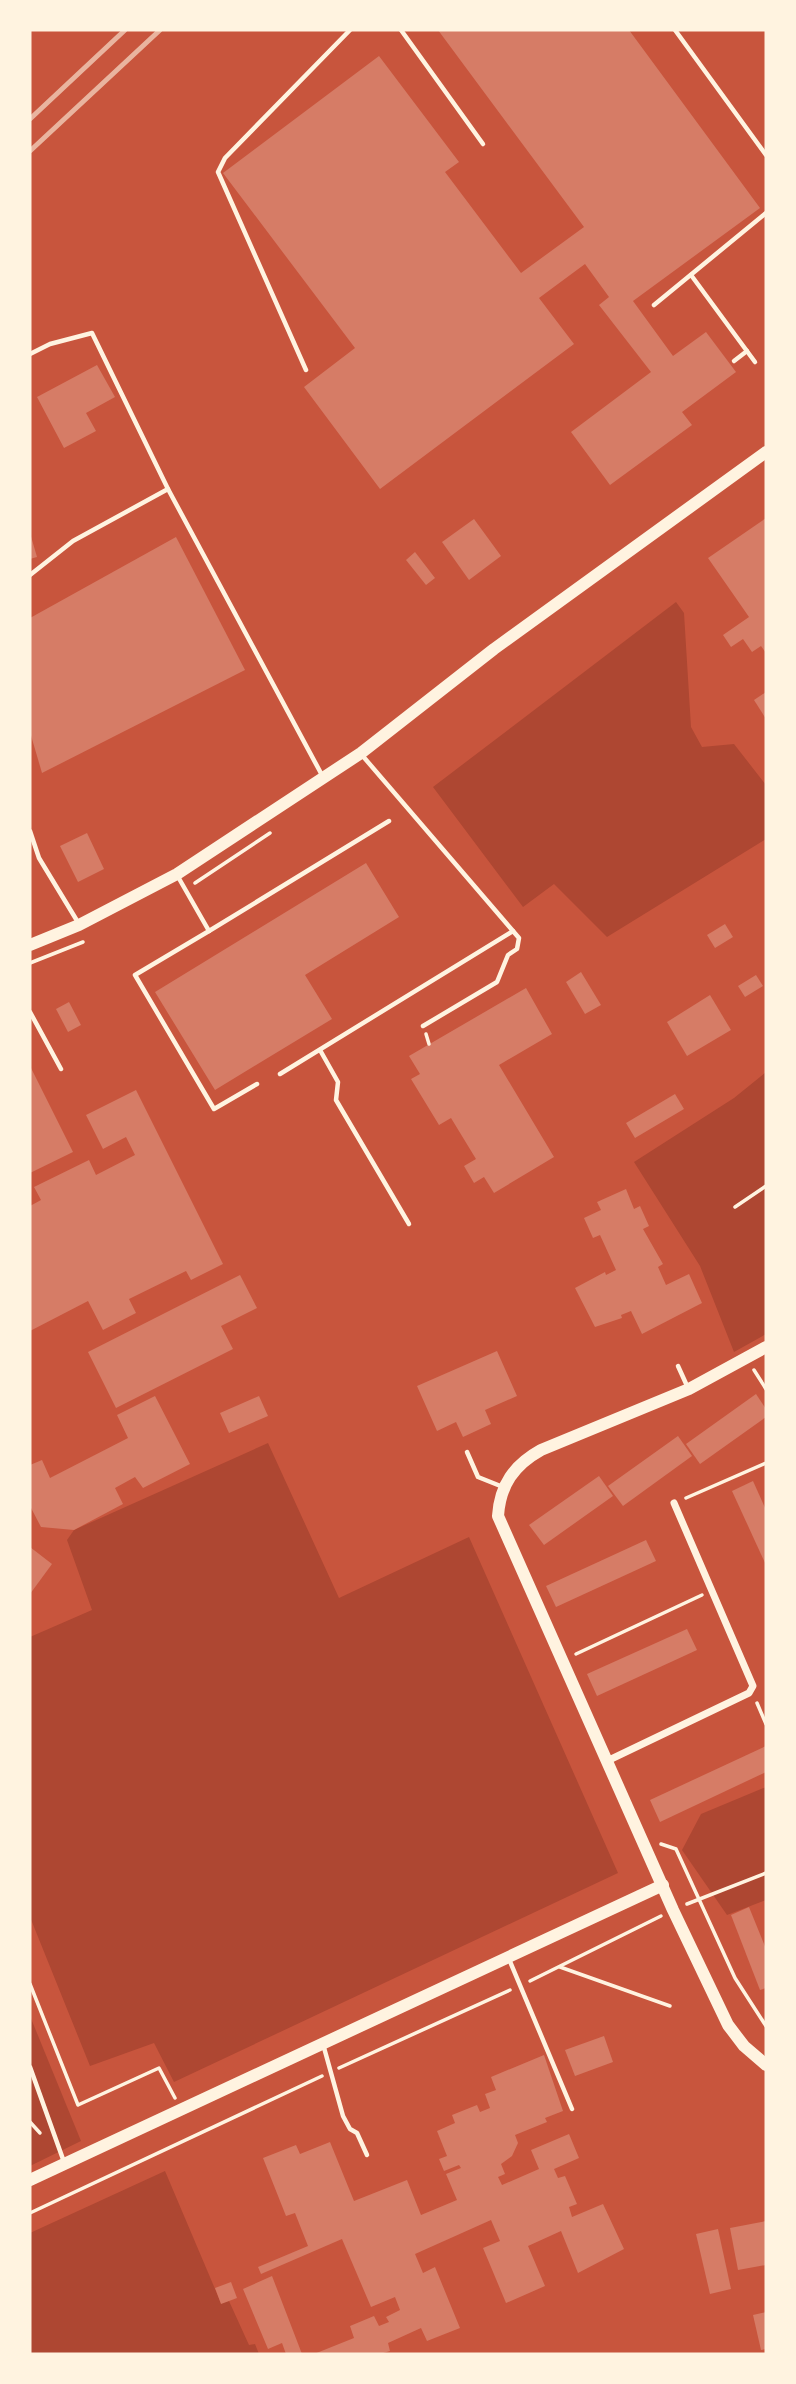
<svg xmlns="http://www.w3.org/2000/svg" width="796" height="2384" font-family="Arial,sans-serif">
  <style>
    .green { fill: #ae4732 }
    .building { fill: #d67c66 }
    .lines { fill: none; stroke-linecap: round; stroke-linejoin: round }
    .path { stroke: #fff3e0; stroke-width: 3.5 }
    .service { stroke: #fff3e0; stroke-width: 4.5 }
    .minor { stroke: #fff3e0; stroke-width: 7 }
    .tertiary { stroke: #fff3e0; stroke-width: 12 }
    .rail { stroke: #e9b49f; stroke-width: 5 }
  </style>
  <rect width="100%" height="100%" fill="#c8553d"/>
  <g class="green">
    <path d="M676,602L684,613L691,727L702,747L734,744L766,785V839L607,937L554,884L523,907L433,787Z"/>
    <path d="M766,1072V1334L734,1352L700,1266L634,1162L734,1098Z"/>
    <path d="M268,1443L339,1598L469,1537L618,1873L174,2082L154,2043L90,2066L30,1917V1637L92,1610L67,1540L74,1530Z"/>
    <path d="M766,1787V1900L727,1915L682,1850L701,1814Z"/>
    <path d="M30,2016L81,2141L30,2166Z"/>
    <path d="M165,2171L221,2303L229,2301L249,2345L255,2344L259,2354H30V2233Z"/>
  </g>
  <g class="building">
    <path d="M438,30H629L760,208L633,301L673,356L706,332L736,372L682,412L692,425L610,485L571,432L651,372L599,305L609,297L585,264L539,298L574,344L380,489L304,387L355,348L223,173L379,56L459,162L445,172L521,273L584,227Z"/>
    <path d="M97,365L115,397L86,413L96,431L64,448L37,397Z"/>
    <path d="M766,518V653L761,646L752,652L743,639L731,647L723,635L749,617L708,558Z"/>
    <path d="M474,519L501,556L469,580L442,542Z"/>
    <path d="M30,533L37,557L30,559Z"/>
    <path d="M176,537L245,670L42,773L30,732V618Z"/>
    <path d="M415,552L435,578L426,585L406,560Z"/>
    <path d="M766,692V719L754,700Z"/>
    <path d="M87,833L104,869L78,882L60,846Z"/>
    <path d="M366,863L399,917L305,975L332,1019L215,1090L155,992Z"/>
    <path d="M725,924L733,937L715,948L707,935Z"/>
    <path d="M581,972L601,1005L585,1014L566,982Z"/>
    <path d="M756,975L763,986L745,997L738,986Z"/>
    <path d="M526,988L552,1034L499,1065L554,1157L494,1193L484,1177L474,1183L464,1166L476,1159L451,1118L439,1125L411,1079L420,1074L409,1056Z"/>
    <path d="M710,995L731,1030L687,1056L667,1022Z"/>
    <path d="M69,1002L81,1025L68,1032L56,1009Z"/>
    <path d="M30,1066L73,1152L30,1173Z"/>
    <path d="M136,1090L223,1264L191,1280L186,1271L129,1299L136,1313L103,1330L88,1301L30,1331V1206L41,1200L34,1187L89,1160L96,1175L135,1155L126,1137L103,1149L86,1115Z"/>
    <path d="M675,1094L684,1109L635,1138L626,1123Z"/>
    <path d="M626,1189L634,1209L640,1206L649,1226L643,1229L663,1264L658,1267L666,1285L689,1274L702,1303L642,1334L631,1311L621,1315L622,1318L595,1327L575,1288L605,1272L606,1275L616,1270L600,1235L593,1238L584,1218L601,1210L597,1202Z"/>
    <path d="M240,1275L257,1308L221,1326L233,1349L116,1408L88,1352Z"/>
    <path d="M497,1351L517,1396L485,1410L491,1424L463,1437L456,1422L437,1431L417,1386Z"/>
    <path d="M756,1394L766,1409V1417L700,1464L686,1444Z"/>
    <path d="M155,1396L190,1464L143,1488L135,1477L115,1488L123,1504L74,1530L41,1527L30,1506V1465L42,1460L50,1478L128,1438L117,1415Z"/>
    <path d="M259,1396L268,1416L229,1433L220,1413Z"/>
    <path d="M678,1436L692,1456L623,1506L608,1486Z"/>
    <path d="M599,1476L613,1496L544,1545L529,1525Z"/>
    <path d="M753,1481L766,1510V1565L732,1491Z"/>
    <path d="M646,1540L656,1561L556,1607L546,1586Z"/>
    <path d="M30,1547L52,1564L30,1594Z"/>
    <path d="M687,1629L697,1650L597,1696L587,1674Z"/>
    <path d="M766,1746V1772L660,1822L650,1800Z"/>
    <path d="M749,1907L766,1949V1988L760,1990L731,1915Z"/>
    <path d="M604,2036L613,2062L575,2076L565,2050Z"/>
    <path d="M544,2055L563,2111L545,2118L547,2122L515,2135L518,2143L512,2156L501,2164L505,2174L498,2177L502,2185L539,2169L531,2150L569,2134L579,2158L554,2169L558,2178L565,2176L577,2204L569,2207L572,2217L603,2204L624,2249L578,2273L561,2231L528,2246L545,2286L506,2303L483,2248L500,2241L491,2220L415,2254L423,2273L435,2267L460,2328L427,2341L421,2328L388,2343L390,2351L380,2354H314L354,2338L350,2326L374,2316L379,2326L389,2322L386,2317L400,2310L395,2297L371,2307L342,2239L261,2274L258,2267L308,2246L295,2213L286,2216L263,2158L296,2145L300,2154L330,2142L354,2201L407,2180L421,2215L457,2200L446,2174L461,2168L459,2165L444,2171L439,2159L447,2156L437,2131L455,2123L452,2115L477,2105L480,2112L490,2108L485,2094L496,2090L491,2077Z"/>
    <path d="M766,2221V2265L738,2270L730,2228Z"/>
    <path d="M718,2229L731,2289L710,2294L696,2234Z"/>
    <path d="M272,2276L302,2354H286L282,2343L268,2349L243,2289Z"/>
    <path d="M231,2282L237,2298L221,2304L215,2288Z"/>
    <path d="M766,2312V2349L761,2350L753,2315Z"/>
  </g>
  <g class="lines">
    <g class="path">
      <path d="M195,883L270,833"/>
      <path d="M30,963L83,942"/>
      <path d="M426,1034L429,1044"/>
      <path d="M735,1207L766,1186"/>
      <path d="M754,1370L766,1389"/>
      <path d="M686,1498L766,1463"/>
      <path d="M576,1654L702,1595"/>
      <path d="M757,1703L766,1724"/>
      <path d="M661,1844L676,1849L735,1978L766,2026"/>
      <path d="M687,1904L766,1873"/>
      <path d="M560,1967L670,2006"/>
      <path d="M530,1981L661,1916"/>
      <path d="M30,1984L78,2105L159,2068L175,2098"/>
      <path d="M339,2068L510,1990"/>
      <path d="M30,2122L40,2133"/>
      <path d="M30,2213L322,2076"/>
    </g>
    <g class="service">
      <path d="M401,30L483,144"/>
      <path d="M675,30L766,155"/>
      <path d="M691,275L755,362"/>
      <path d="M654,305L766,213"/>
      <path d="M30,354L50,344L92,333L168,489L323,777"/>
      <path d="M734,361L747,351"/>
      <path d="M306,370L218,172L225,158L350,30"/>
      <path d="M30,575L73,541L168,489"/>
      <path d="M361,754L519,938L517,949L508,955L497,982L423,1026"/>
      <path d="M30,831L39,858L79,924"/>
      <path d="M177,875L209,931L389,821"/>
      <path d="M209,931L135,975L214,1109L257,1084"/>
      <path d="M30,1012L61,1069"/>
      <path d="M320,1050L338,1082L336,1100L409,1224"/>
      <path d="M280,1074L513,931"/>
      <path d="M678,1366L688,1388"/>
      <path d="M467,1452L478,1477L503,1487"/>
      <path d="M509,1959L572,2109"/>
      <path d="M323,2044L343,2116L350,2129L357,2133L367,2155"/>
      <path d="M30,2067L64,2162"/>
    </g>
    <path class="minor" d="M607,1761L749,1693L753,1686L674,1503"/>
    <g class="tertiary">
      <path d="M30,945L79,925L177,874L361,753L494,649L766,452"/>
      <path d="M766,1347L689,1389L541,1450C514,1465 500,1485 498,1516L673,1910L728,2025L744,2046L766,2065"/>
      <path d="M30,2180L663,1885"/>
    </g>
    <g class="rail">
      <path d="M30,119L125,30"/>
      <path d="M30,151L160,30"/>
    </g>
  </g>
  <rect width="796" height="2384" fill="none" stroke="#fff3e0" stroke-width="63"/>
</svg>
